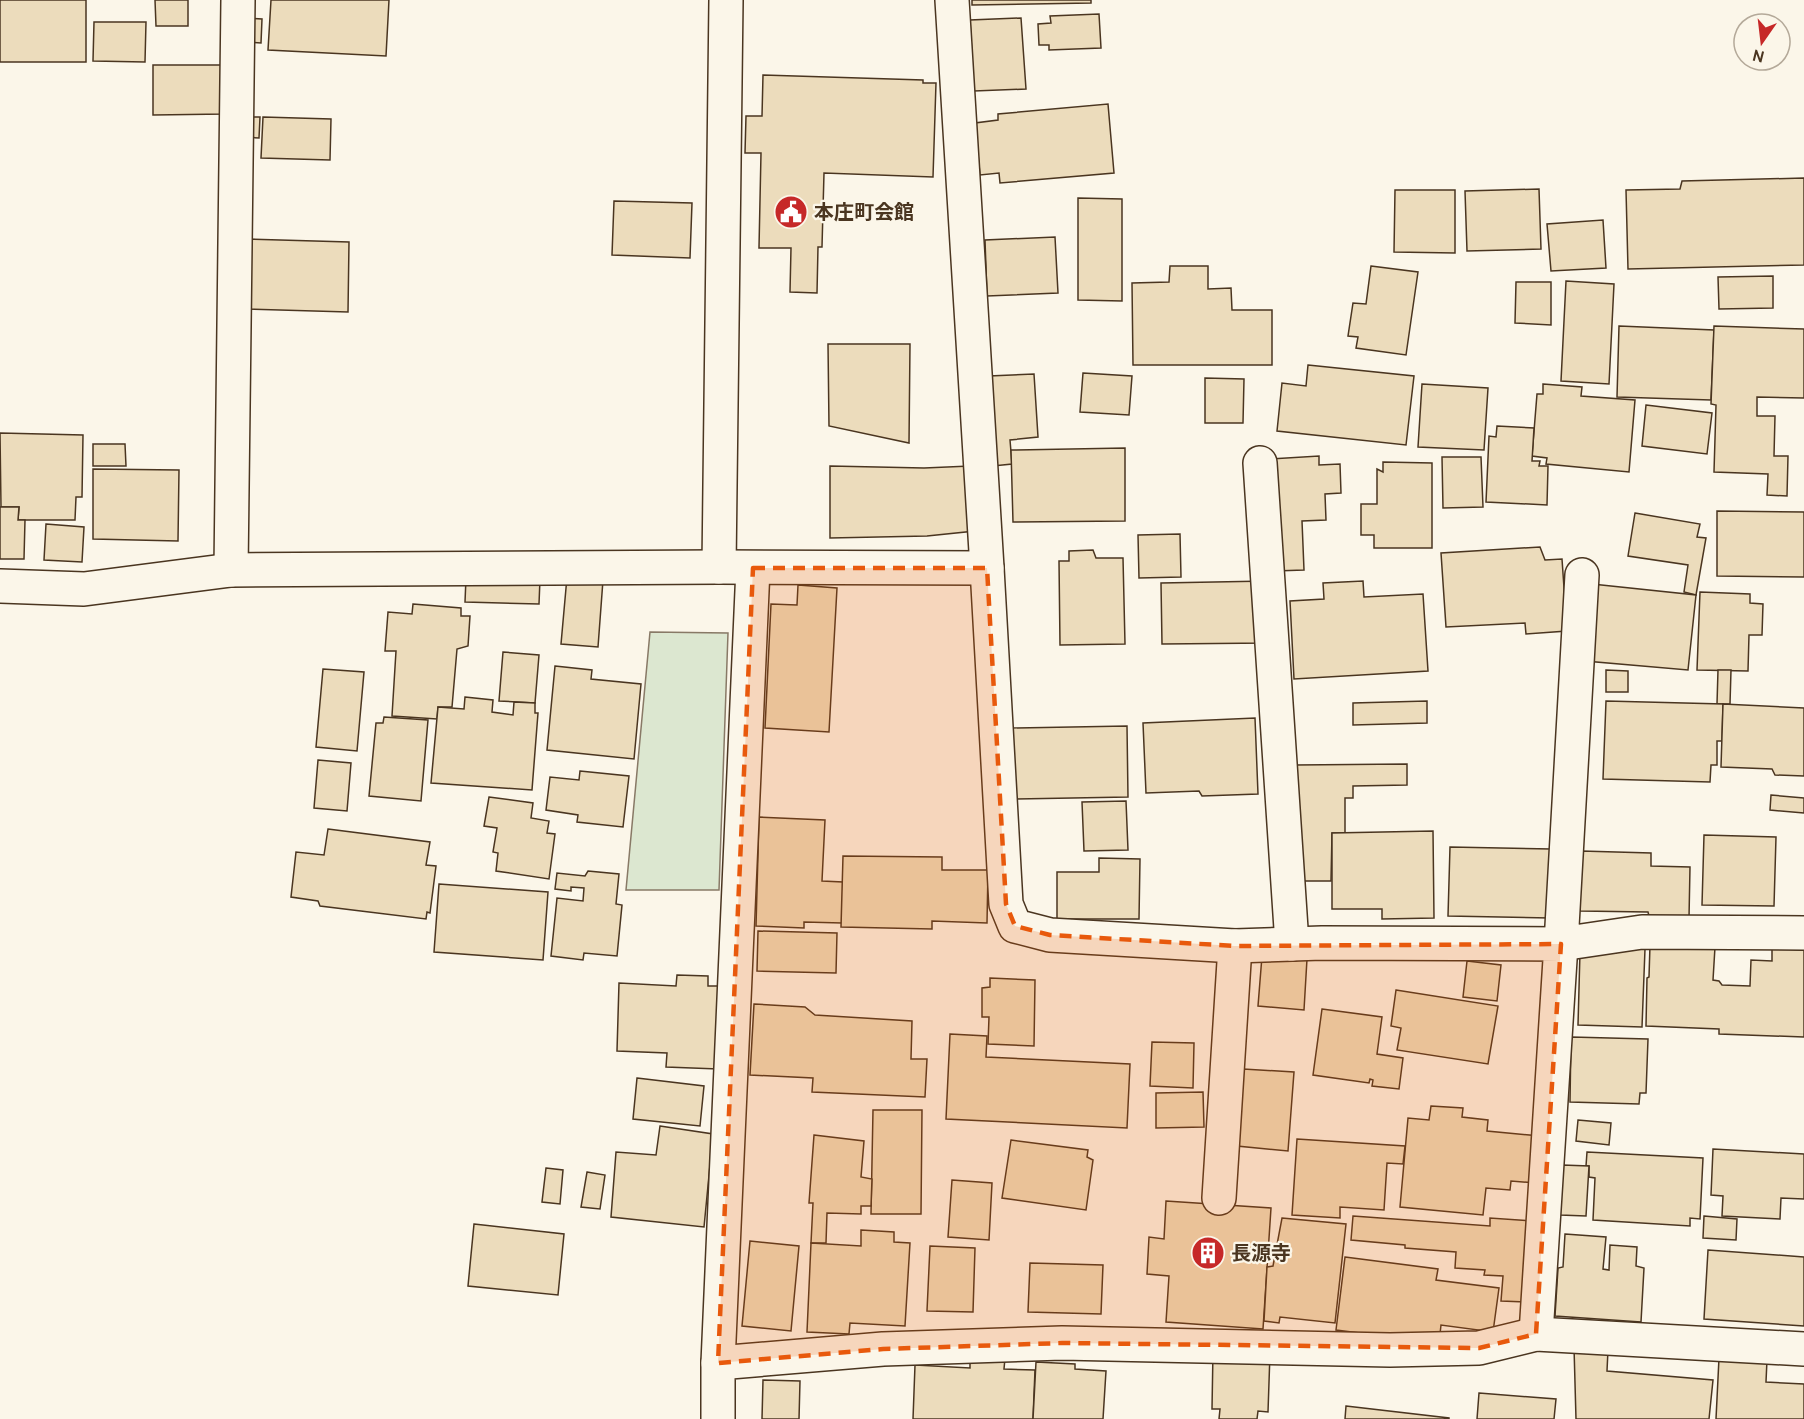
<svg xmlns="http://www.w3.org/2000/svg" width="1804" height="1419" font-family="Cabin,'Noto Sans JP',sans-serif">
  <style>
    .green { fill: #dce7d0; stroke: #887966; stroke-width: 1.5 }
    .building { fill: #ecdcbc; stroke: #4a3520; stroke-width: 1.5 }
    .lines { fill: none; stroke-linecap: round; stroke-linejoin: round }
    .minor-casing { stroke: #4a3520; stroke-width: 36 }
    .minor { stroke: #fbf6e9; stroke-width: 33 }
    .marked { fill: #e8590c; fill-opacity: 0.2; stroke: #e8590c; stroke-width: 4.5; stroke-dasharray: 12 8; stroke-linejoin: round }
    .labels { text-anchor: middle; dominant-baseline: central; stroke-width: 4.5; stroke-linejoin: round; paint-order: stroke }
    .poi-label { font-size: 20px; font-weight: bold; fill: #4a3520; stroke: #fbf6e9; text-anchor: start }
  </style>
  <rect width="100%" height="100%" fill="#fbf6e9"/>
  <path class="green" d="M650,632L728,633L719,890H626Z"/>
  <g class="building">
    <rect x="0" y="0" width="86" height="62"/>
    <path d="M155,0H188V26H156Z"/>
    <path d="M271,0H389L386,56L268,50Z"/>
    <path d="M972,0H1091V3L972,5Z"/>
    <path d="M1099,14L1101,48L1049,50V45H1039L1038,24L1051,23L1050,16Z"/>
    <path d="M245,18L262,19L261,43L244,42Z"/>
    <path d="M1021,18L1026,89L974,91L970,20Z"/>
    <path d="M94,22H146L145,62L93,61Z"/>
    <path d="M153,65H224L225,114L153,115Z"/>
    <path d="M763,75L923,80V83H936L933,177L824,173L822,247H818L817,293L790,292L791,248H759L761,153H745L746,116H762Z"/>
    <path d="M1108,104L1114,173L1000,183L999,173L980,175L975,123L998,120V114Z"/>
    <path d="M245,117H260L259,138L244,137Z"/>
    <path d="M263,117L331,119L330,160L261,158Z"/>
    <path d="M1804,178V265L1628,269L1626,190L1680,189L1682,181Z"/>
    <path d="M1539,189L1541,249L1467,251L1465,191Z"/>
    <path d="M1395,190H1455V253L1394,252Z"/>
    <path d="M1078,198L1122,199V301L1078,300Z"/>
    <path d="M614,201L692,203L690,258L612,255Z"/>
    <path d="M1603,220L1606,268L1551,271L1547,224Z"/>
    <path d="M1055,237L1058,293L987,296L985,240Z"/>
    <path d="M246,239L349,242L348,312L245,309Z"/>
    <path d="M1170,266H1208V289L1231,288L1232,310H1272V365H1133L1132,283L1169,282Z"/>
    <path d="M1371,266L1418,272L1406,355L1356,348L1358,337L1348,336L1353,303L1366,304Z"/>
    <path d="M1773,276V308L1719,309L1718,277Z"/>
    <path d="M1566,281L1614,284L1609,384L1561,381Z"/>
    <path d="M1516,282H1551V325L1515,323Z"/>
    <path d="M1619,326L1714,330L1711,400L1617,397Z"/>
    <path d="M1714,326L1804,329V398L1757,397V416H1775L1774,456H1788L1787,496L1767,495L1768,474L1714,472L1716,405L1711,404Z"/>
    <path d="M828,344H910L909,443L829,426Z"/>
    <path d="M1308,365L1414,376L1406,445L1277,431L1282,383L1306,386Z"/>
    <path d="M1083,373L1132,376L1129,415L1080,412Z"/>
    <path d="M1034,374L1038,437L1010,440L1012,464L993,466L989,376Z"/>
    <path d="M1205,378L1244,379L1243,423H1205Z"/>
    <path d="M1422,384L1488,388L1484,450L1418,447Z"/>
    <path d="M1543,384L1582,387L1581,396L1635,400L1629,472L1546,464L1547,458L1532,456L1537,394H1543Z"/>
    <path d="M1646,405L1712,413L1707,454L1642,446Z"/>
    <path d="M1497,426L1534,428L1532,461H1540L1539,466H1548L1547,505L1486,502L1489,436L1496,437Z"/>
    <path d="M0,433L83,435L82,497H76L75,520H18L19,507H1Z"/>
    <path d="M93,444H125L126,466H93Z"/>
    <path d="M1125,448V521L1013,522L1011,450Z"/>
    <path d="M1319,456V465L1340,464L1341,493L1325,494L1326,520L1302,521L1304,570L1275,571L1269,459Z"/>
    <path d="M1442,457H1481L1483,507L1443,508Z"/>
    <path d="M1383,462L1432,463V548H1374V535H1361V504H1377V469L1383,472Z"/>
    <path d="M830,466L924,468L970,466L975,531L927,536L830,538Z"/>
    <path d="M93,469L179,470L178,541L93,539Z"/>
    <path d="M0,507H19L18,520H25L24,559H0Z"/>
    <path d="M1717,511L1804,512V577L1717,576Z"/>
    <path d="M1635,513L1700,524L1697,537L1706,538L1696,595L1684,592L1688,565L1628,556Z"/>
    <path d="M46,524L84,527L82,562L44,560Z"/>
    <path d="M1180,534L1181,577L1139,578L1138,535Z"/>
    <path d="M1540,547L1545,560L1562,559L1567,631L1526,634L1525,623L1446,627L1441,553Z"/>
    <path d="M1093,550L1096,558H1123L1125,644L1060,645L1059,561H1069V551Z"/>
    <path d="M567,577L603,580L598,647L561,644Z"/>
    <path d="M466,578L540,579L539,604L465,602Z"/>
    <path d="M1267,581L1269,643L1162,644L1161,583Z"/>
    <path d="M1363,581L1364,597L1423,594L1428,671L1294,679L1290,601L1324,599L1323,583Z"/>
    <path d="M1592,584L1696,595L1688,670L1585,661Z"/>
    <path d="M798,585L837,588L829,732L765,728L771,604L797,605Z"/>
    <path d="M1700,592L1750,594V603L1763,604L1762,635H1749L1748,671L1697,670Z"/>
    <path d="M413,604L461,608V616H470L468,646L457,649L452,707H438L437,719L392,716L396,651H385L388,612L412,614Z"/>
    <path d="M503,652L539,655L535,703L499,701Z"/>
    <path d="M555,666L592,670L591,679L641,684L634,759L547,750Z"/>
    <path d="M323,669L364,672L357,751L316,747Z"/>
    <path d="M1606,670L1628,671V692H1606Z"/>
    <path d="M1718,670H1731L1730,704H1717Z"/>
    <path d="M465,697L493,700L492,712L513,715L514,702L535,703V713H538L532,790L431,783L438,707L464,709Z"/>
    <path d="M1427,701V723L1353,725V703Z"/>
    <path d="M1606,701L1723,704L1722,741H1717V765H1711L1710,782L1603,779Z"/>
    <path d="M1723,704L1804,708V776L1775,775L1772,769L1721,767Z"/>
    <path d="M384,717L428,720L421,801L369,796L376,723H383Z"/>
    <path d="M1255,718L1258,794L1202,796L1199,791L1146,793L1143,723Z"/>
    <path d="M1127,726L1128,797L1011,799L1010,728Z"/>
    <path d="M318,760L351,763L347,811L314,808Z"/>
    <path d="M1407,764V785L1353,786V798H1345V833H1332L1331,881H1296L1295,765Z"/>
    <path d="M580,771L629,776L623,827L577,822L578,815L546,810L550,777L579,780Z"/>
    <path d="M1771,795L1804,798V813L1770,810Z"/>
    <path d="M489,797L533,803L531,818L549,821L547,833L555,834L549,879L496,871L498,853L493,852L497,828L484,826Z"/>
    <path d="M1126,801L1128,850L1084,851L1082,802Z"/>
    <path d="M759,817L825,820L822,881L843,882L842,923L804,922V928L756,926Z"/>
    <path d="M328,829L430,842L426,865L436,866L430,913L427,912L426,919L320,906L318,901L291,897L296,852L324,855Z"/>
    <path d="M1433,831L1434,918L1382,919V909H1332V833Z"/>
    <path d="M1704,835L1776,837L1774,906L1702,905Z"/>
    <path d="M1450,847L1551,849L1550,918L1448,916Z"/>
    <path d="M1581,851L1651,853V866L1690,867L1689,918L1649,916L1648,912L1580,911Z"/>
    <path d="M843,856L942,857V870H988L987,923L932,921V929L841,927Z"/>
    <path d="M1099,858L1140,859L1139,919H1057V872H1099Z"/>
    <path d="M588,871L619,874L616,904L622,905L617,956L584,953L583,960L551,956L557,898L583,901L584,888L571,887V891L555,889L557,873L585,876Z"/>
    <path d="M439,884L548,892L543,960L434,952Z"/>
    <path d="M758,931L837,933L836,973L757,971Z"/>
    <path d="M1650,945L1715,947L1713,980L1719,981L1722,985L1750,986L1751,960L1772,961V948L1804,950V1037L1719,1034V1029L1646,1026L1647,978L1649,977Z"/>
    <path d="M1619,948L1645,949L1642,1027L1578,1025L1580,952L1616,953Z"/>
    <path d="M1262,956L1307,959L1304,1010L1258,1006Z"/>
    <path d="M1467,961L1501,965L1497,1001L1463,997Z"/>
    <path d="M677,975L708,976V986H721L718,1069L666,1067L667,1053L617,1051L619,983L676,986Z"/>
    <path d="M990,978L1035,980L1034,1046L988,1044L989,1017H982V988L990,987Z"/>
    <path d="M1396,990L1498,1006L1488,1064L1397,1050L1401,1028L1391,1026Z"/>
    <path d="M754,1004L805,1007L815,1015L912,1021L911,1059H927L925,1097L812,1092L813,1078L750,1075Z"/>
    <path d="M1322,1009L1382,1017L1377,1054L1403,1058L1399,1089L1372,1086L1373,1080L1370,1079L1369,1083L1313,1075Z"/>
    <path d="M950,1034L987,1036L986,1057L1130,1064L1127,1128L946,1119Z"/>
    <path d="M1571,1037L1648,1039L1646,1093H1640L1639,1104L1570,1102Z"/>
    <path d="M1152,1042L1194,1043L1193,1088L1150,1086Z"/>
    <path d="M1243,1069L1294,1072L1288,1151L1237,1146Z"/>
    <path d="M637,1078L704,1086L700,1126L633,1119Z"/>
    <path d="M1203,1092L1204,1127L1156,1128V1093Z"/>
    <path d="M1431,1106L1463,1108L1462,1117L1488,1120L1487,1131L1540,1136L1536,1183L1511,1181L1510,1190L1486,1188L1483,1215L1400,1207L1408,1118L1429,1120Z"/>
    <path d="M873,1110H922L921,1214H871Z"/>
    <path d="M1578,1120L1611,1123L1609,1145L1576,1141Z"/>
    <path d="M660,1126L713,1134L704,1227L611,1217L616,1152L656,1155Z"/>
    <path d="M814,1135L864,1141L861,1177L872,1179L871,1206H861V1214L827,1213L826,1243H811L813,1203H809Z"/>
    <path d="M1297,1139L1405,1146L1403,1164L1387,1163L1384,1210L1340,1207V1218L1292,1215Z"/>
    <path d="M1011,1140L1088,1150L1087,1157L1093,1160L1086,1210L1002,1198Z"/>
    <path d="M1713,1149L1804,1154V1199L1781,1198L1780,1219L1722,1216L1723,1196L1711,1195Z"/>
    <path d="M1587,1152L1703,1158L1700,1219L1690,1218V1226L1593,1220L1595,1178L1589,1177V1166H1586Z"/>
    <path d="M1562,1165L1589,1166L1586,1216L1560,1215Z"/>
    <path d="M546,1168L563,1170L560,1204L542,1202Z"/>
    <path d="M587,1172L605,1175L600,1209L581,1207Z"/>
    <path d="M952,1180L992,1183L989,1240L948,1237Z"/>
    <path d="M1166,1201L1271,1208L1263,1329L1166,1322L1169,1276L1147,1274L1149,1237L1164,1239Z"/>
    <path d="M1353,1216L1490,1226V1218L1532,1221L1526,1302L1501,1301L1503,1276L1484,1275L1485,1270L1455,1268L1456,1252L1405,1248V1245L1351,1240Z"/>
    <path d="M1704,1216L1737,1219L1736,1240L1703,1238Z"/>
    <path d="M1282,1218L1346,1224L1335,1323L1280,1317L1279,1323L1264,1321L1267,1267L1273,1266Z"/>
    <path d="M474,1224L564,1234L558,1295L468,1286Z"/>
    <path d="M861,1230L894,1232V1242L910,1243L905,1326L850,1323L849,1334L807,1332L811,1243L861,1246Z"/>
    <path d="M1565,1234L1606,1237L1603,1269L1609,1270L1610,1245L1637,1247L1636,1266L1644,1268L1641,1322L1555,1316L1558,1268L1563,1267Z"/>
    <path d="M750,1241L799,1246L791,1331L742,1326Z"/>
    <path d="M930,1246L975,1248L973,1312L927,1311Z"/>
    <path d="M1708,1250L1804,1257V1326L1704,1319Z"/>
    <path d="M1345,1257L1438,1269L1436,1280L1499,1288L1493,1332L1441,1325L1439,1343L1336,1330Z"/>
    <path d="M1030,1263L1103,1265L1101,1314L1028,1312Z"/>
    <path d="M1574,1347L1608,1350L1607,1371L1713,1380L1709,1419H1576Z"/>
    <path d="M1213,1351L1270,1353L1268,1412L1258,1411L1257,1419H1219L1220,1409H1212Z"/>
    <path d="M970,1357L1005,1358L1004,1369L1035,1370L1033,1419H913L915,1365L970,1368Z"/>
    <path d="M1719,1358L1767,1360L1766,1382L1804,1384V1419H1716Z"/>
    <path d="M1036,1362L1075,1364V1369L1106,1371L1103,1419H1033Z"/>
    <path d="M763,1380L800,1381L799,1419H762Z"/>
    <path d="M1479,1393L1556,1399L1554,1419H1477Z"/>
    <path d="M1346,1406L1449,1418V1419H1345Z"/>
  </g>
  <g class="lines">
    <g class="minor-casing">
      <g id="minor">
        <path d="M952,0L987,568L1006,904L1015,926L1050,935L1235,946L1322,943L1561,944L1536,1334"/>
        <path d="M1260,463L1292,944"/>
        <path d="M719,567L726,0"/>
        <path d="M231,570L238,0"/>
        <path d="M1582,575L1561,944L1642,932L1804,933"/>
        <path d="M0,586L84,589L231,570L719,567L987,568"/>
        <path d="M1219,1198L1235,946"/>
        <path d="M718,1363L753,568"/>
        <path d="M718,1419V1363L883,1349L1062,1343L1390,1350L1479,1348L1536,1334L1804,1349"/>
      </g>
    </g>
    <use href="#minor" class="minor"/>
  </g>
  <path class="marked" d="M753,568H987L1006,904L1015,926L1050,935L1235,946L1561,944L1536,1334L1479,1348L1062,1343L883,1349L718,1363Z"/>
  <defs>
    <g id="civic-disc" transform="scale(1.725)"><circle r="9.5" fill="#c62828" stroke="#fbf6e9"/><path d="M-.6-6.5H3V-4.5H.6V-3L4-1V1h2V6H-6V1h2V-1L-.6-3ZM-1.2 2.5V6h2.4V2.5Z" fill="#fff"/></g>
    <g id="building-disc" transform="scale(1.725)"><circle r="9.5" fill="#c62828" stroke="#fbf6e9"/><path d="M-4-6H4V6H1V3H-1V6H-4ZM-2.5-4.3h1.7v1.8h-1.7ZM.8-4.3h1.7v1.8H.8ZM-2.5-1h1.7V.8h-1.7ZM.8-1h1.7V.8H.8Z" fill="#fff"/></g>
  </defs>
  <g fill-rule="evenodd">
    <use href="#civic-disc" x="791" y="212"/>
    <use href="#building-disc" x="1208" y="1253"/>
  </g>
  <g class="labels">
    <g class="poi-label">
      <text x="814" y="212">本庄町会館</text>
      <text x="1231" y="1253">長源寺</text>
    </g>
  </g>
  <g transform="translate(1762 42) rotate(194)"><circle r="28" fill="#fbf6e9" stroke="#b4a999" stroke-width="1.5"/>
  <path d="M0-4.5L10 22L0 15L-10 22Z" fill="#c62828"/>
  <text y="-9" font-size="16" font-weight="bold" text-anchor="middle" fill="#4a3520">N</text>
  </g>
</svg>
